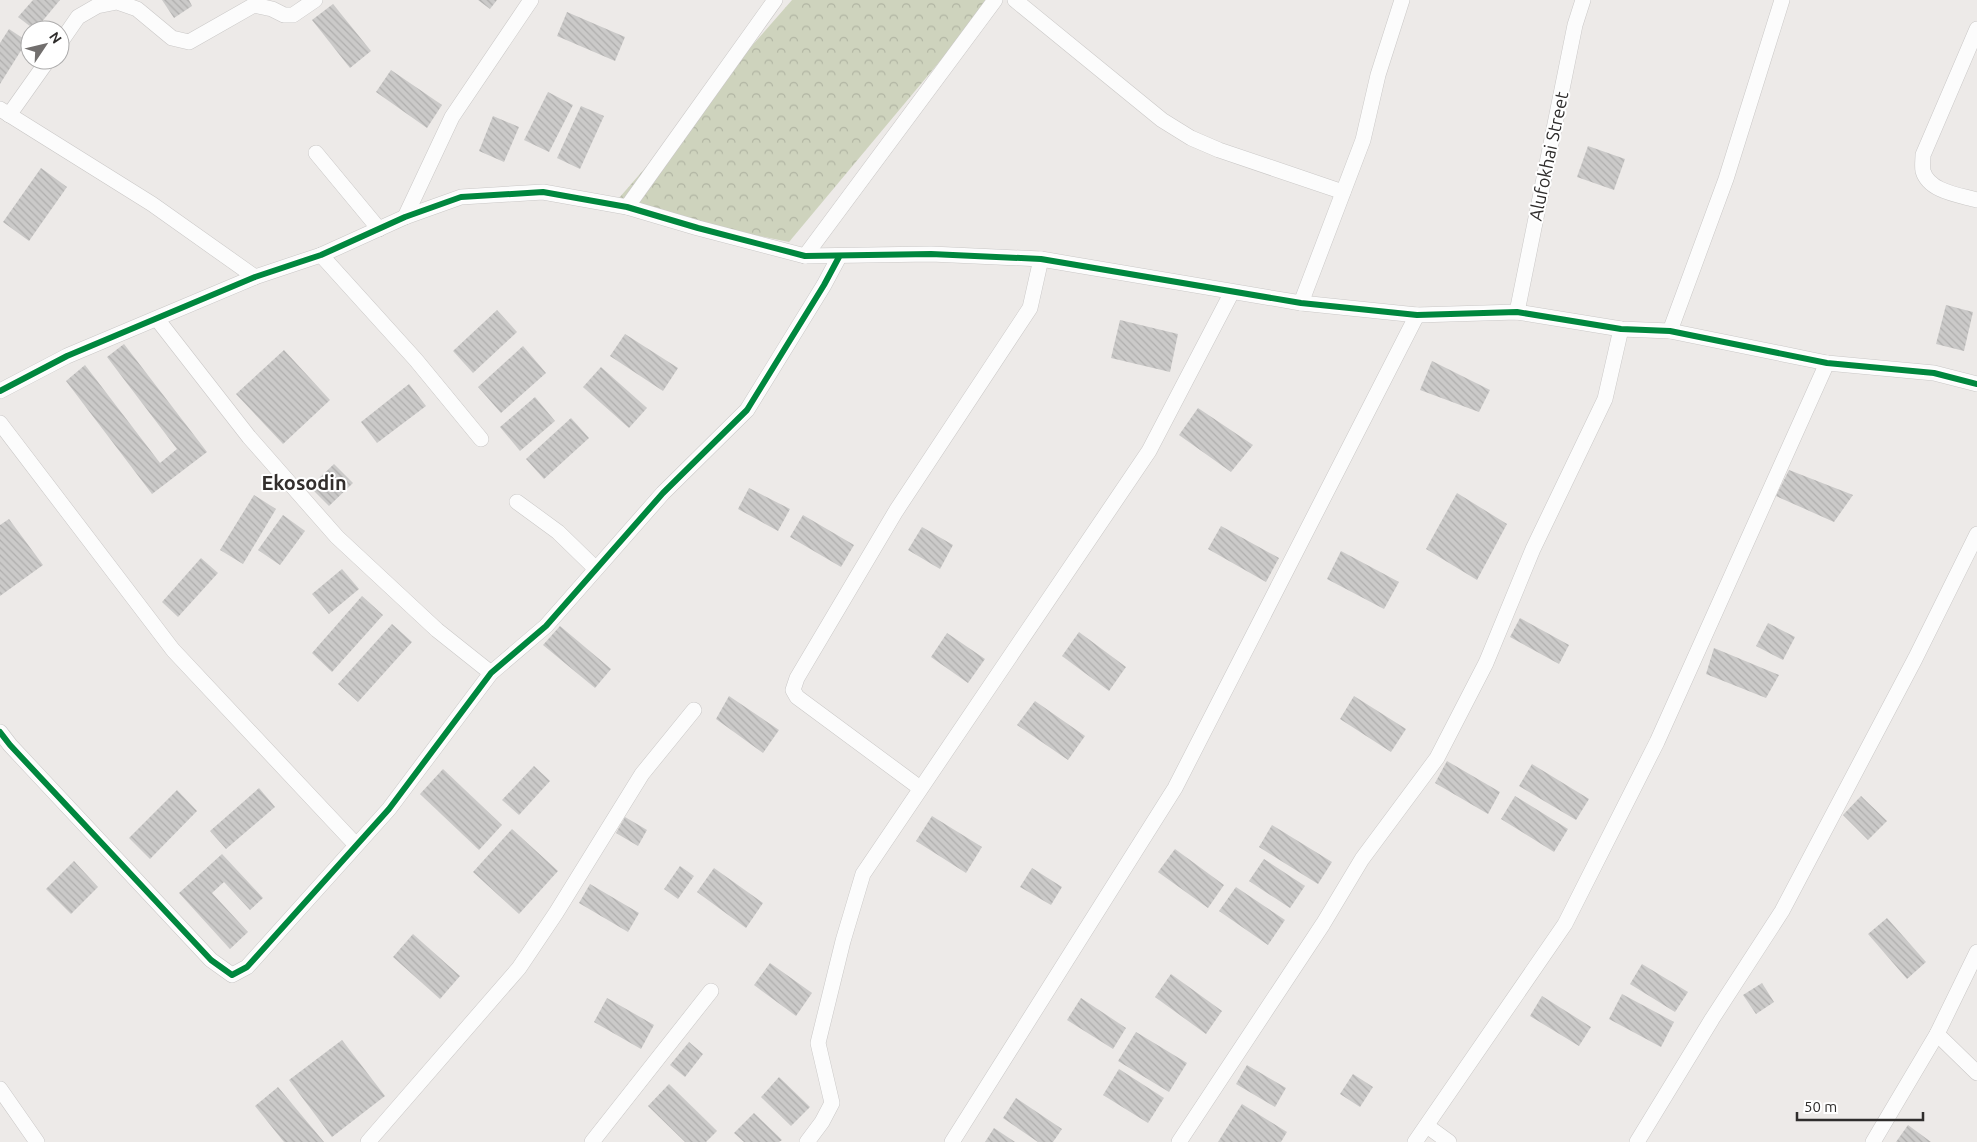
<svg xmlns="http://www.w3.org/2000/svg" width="1977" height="1142" font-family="Ubuntu,sans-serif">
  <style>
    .forest { fill: url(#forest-crowns) }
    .building { fill: url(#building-back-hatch) }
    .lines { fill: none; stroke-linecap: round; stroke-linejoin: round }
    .minor-casing { stroke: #cac8c7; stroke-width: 16 }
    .minor { stroke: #fcfcfc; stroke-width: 15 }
    .cycleway-casing { stroke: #fff; stroke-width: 9 }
    .cycleway { stroke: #00873e; stroke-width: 6 }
    .labels { text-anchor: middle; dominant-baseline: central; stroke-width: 4; stroke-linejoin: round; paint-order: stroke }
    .street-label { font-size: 18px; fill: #2f2d2c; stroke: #fff }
    .quarter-label { font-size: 20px; font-weight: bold; fill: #332f2d; stroke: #fff }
  </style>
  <defs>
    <pattern id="forest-crowns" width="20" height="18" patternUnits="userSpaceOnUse" patternTransform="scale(1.25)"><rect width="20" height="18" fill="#ced3bd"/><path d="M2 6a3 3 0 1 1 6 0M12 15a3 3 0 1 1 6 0" fill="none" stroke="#b1b5a3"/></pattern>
    <pattern id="building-back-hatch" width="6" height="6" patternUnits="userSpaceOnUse" patternTransform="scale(1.25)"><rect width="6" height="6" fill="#cbcac9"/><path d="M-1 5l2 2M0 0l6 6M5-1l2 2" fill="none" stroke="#afaead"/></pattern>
  </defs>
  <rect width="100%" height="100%" fill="#edeae8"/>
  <path class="forest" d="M792,0H991L789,242L612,206Z"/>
  <g class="building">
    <path d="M33,0H60L35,30L18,17Z"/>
    <path d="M162,0H189L192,6L174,18Z"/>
    <path d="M478,0H497L490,9Z"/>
    <path d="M333,4L371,51L350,68L312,20Z"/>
    <path d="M567,12L625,37L615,61L557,36Z"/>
    <path d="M9,29L27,41L0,84V43Z"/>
    <path d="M391,70L442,105L427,128L376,92Z"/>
    <path d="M548,92L573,105L549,152L524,140Z"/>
    <path d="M581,106L604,116L580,169L557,158Z"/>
    <path d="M493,116L519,127L504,162L479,151Z"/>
    <path d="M1588,146L1625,159L1614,190L1577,177Z"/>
    <path d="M41,168L67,187L29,241L3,222Z"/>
    <path d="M1946,305L1973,312L1964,351L1936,344Z"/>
    <path d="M497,310L517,332L473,373L453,351Z"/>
    <path d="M1120,320L1178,334L1170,372L1111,358Z"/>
    <path d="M625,334L678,368L663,391L610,356Z"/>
    <path d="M124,344L207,452L152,494L66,381L85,365L160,463L177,449L107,357Z"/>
    <path d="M523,346L546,373L501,413L478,387Z"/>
    <path d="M284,350L330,400L283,444L236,394Z"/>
    <path d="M1432,361L1490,390L1479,412L1420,390Z"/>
    <path d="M601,367L647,408L629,428L583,387Z"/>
    <path d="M409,384L426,406L377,443L361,422Z"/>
    <path d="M535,397L555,421L520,451L500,427Z"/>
    <path d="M1198,408L1253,445L1231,472L1179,435Z"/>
    <path d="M571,418L589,438L544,479L526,459Z"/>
    <path d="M334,464L353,483L329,506L310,487Z"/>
    <path d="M1789,470L1853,495L1834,522L1776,496Z"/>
    <path d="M749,488L790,509L778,531L738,509Z"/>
    <path d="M1457,493L1507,524L1477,580L1426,549Z"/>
    <path d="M254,495L276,509L243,564L220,550Z"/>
    <path d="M283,515L305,531L280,565L258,550Z"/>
    <path d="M803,515L854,545L841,567L790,537Z"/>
    <path d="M9,519L43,565L0,596V525Z"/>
    <path d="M1221,526L1279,558L1266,582L1208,549Z"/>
    <path d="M922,527L953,545L940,569L908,550Z"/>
    <path d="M1341,551L1399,582L1384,609L1327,579Z"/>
    <path d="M201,558L218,573L178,617L162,602Z"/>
    <path d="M342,569L359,589L329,614L312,594Z"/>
    <path d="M362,596L383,615L332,672L312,653Z"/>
    <path d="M1520,618L1569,645L1559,664L1510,637Z"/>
    <path d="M1768,623L1795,637L1783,660L1756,646Z"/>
    <path d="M392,624L412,642L358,702L338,684Z"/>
    <path d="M560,626L611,669L595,688L543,645Z"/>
    <path d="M1079,632L1126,667L1109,691L1062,656Z"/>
    <path d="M947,633L985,659L968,683L931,657Z"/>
    <path d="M1714,648L1779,675L1766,698L1706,674Z"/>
    <path d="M729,696L779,730L763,753L716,719Z"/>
    <path d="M1354,696L1406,729L1391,752L1340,719Z"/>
    <path d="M1035,701L1085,736L1068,760L1017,725Z"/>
    <path d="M1447,761L1500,792L1488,814L1435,783Z"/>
    <path d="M1532,764L1589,799L1576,820L1519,786Z"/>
    <path d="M534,766L550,781L519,815L502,800Z"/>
    <path d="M443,769L502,825L479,850L420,794Z"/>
    <path d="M259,788L275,807L226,849L210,831Z"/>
    <path d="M177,790L197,811L150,859L129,838Z"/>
    <path d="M1515,796L1568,829L1554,852L1501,819Z"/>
    <path d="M1861,796L1887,821L1868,840L1843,815Z"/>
    <path d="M932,816L982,847L966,873L916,841Z"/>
    <path d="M625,817L647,830L638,846L616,833Z"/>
    <path d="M1272,825L1332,862L1318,884L1259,847Z"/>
    <path d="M512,829L558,871L519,914L473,872Z"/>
    <path d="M1175,849L1224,885L1208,908L1158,872Z"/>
    <path d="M222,854L263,898L250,910L224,882L212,893L248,932L230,949L179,893Z"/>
    <path d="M1264,859L1305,886L1290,908L1249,881Z"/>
    <path d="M74,861L98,887L71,914L46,889Z"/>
    <path d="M680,866L694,876L678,899L664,889Z"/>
    <path d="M714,868L763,903L746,928L697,892Z"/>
    <path d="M1032,868L1062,887L1051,905L1020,887Z"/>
    <path d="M590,884L639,913L628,932L579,903Z"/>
    <path d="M1236,887L1285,920L1268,945L1219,911Z"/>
    <path d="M1887,918L1926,962L1907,979L1868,934Z"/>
    <path d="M413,934L460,976L440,999L393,957Z"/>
    <path d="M770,963L812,993L796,1016L754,985Z"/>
    <path d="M1642,964L1688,992L1675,1012L1630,984Z"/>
    <path d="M1171,974L1222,1011L1206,1034L1155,997Z"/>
    <path d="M1762,983L1774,1002L1756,1014L1743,995Z"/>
    <path d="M1622,994L1674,1022L1661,1047L1609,1019Z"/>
    <path d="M1542,996L1591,1027L1579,1046L1530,1016Z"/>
    <path d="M607,998L654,1025L641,1049L594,1022Z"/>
    <path d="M1081,998L1126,1028L1113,1049L1067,1020Z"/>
    <path d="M1136,1032L1187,1063L1169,1092L1118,1061Z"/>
    <path d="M342,1040L385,1096L332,1137L289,1080Z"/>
    <path d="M689,1042L703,1054L685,1077L670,1065Z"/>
    <path d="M1247,1065L1286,1088L1275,1107L1236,1084Z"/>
    <path d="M1119,1069L1164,1098L1148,1123L1103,1095Z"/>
    <path d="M1353,1074L1373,1087L1360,1107L1340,1094Z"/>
    <path d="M779,1077L810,1107L791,1126L761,1097Z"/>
    <path d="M669,1084L717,1131L706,1142H685L648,1106Z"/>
    <path d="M278,1087L324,1142H284L255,1106Z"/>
    <path d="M1016,1098L1062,1129L1053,1142H1038L1003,1118Z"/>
    <path d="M1242,1104L1287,1132L1281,1142H1218Z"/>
    <path d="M754,1113L782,1140L779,1142H744L734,1133Z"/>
    <path d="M1908,1125L1931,1142H1896Z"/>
    <path d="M994,1128L1015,1142H985Z"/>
  </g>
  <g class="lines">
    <g class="minor-casing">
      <g id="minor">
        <path d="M1015,0L1162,120L1191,138L1219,150L1343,192"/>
        <path d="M1977,29L1923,155C1923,160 1922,166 1923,171C1929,192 1960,195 1977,200"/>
        <path d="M60,43L78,17L97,6L117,2L137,9L172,38L189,42L254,5L272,9L284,15H293L315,0"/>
        <path d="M0,109L152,204L255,277"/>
        <path d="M9,115L48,60"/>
        <path d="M316,153L379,229"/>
        <path d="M627,207L775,0"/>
        <path d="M405,217L452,117L531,0"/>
        <path d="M321,255L416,360L481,439"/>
        <path d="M805,256L995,0"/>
        <path d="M1301,303L1363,140L1378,75L1402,0"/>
        <path d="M1517,312L1575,25L1583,0"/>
        <path d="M157,319L249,437L337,537L437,630L491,673"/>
        <path d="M1670,331L1726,179L1782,0"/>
        <path d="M0,391L67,356L255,277L321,255L405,217L461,197L543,192L627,207L698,228L805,256L931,254L1041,259L1301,303L1417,315L1517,312L1621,329L1670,331L1827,363L1934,373L1977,384"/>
        <path d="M0,423L173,650L356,845"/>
        <path d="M517,502L558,532L595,568"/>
        <path d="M0,732L10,745L211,960L232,975L247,967L389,809L491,673L546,626L663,493L747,410L824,285L839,257"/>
        <path d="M920,788L797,697L793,690L797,678L896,511L1030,308L1041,259"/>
        <path d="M1937,1034L1977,1073"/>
        <path d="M0,1089L37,1142"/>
        <path d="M1427,1126L1449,1142"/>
        <path d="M368,1142L519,968L556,913L642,774L694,710"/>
        <path d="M592,1142L711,991"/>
        <path d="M807,1142L822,1122L832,1103L818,1043L843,941L863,874L1149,451L1232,292"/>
        <path d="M952,1142L1175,788L1417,315"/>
        <path d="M1179,1142L1323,924L1362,859L1437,758L1486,663L1533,549L1605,399L1621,329"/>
        <path d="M1415,1142L1565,924L1657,742L1827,363"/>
        <path d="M1637,1142L1712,1019L1782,911L1915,659L1977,534"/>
        <path d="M1873,1142L1937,1034L1977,952"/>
      </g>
    </g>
    <use href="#minor" class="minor"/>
    <g class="cycleway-casing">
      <g id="cycleway">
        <path d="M0,391L67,356L255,277L321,255L405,217L461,197L543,192L627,207L698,228L805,256L931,254L1041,259L1301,303L1417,315L1517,312L1621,329L1670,331L1827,363L1934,373L1977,384"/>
        <path d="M0,732L10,745L211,960L232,975L247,967L389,809L491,673L546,626L663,493L747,410L824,285L839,257"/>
      </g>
    </g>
    <use href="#cycleway" class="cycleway"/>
  </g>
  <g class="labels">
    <g class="street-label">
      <text transform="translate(1548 156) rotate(-78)">Alufokhai Street</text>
    </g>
    <g class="quarter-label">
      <text x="304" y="482">Ekosodin</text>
    </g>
  </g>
  <g transform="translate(45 45) rotate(55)"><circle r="24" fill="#ffffff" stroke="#acabab"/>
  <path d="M0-4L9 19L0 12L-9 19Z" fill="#726f6e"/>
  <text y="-8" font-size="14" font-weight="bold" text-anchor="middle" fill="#2f2d2c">N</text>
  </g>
  <path d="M1797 1112v8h126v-8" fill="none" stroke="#2f2d2c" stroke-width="2.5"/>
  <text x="1804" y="1112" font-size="15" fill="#2f2d2c" stroke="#ffffff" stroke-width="4" paint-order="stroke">50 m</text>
</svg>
